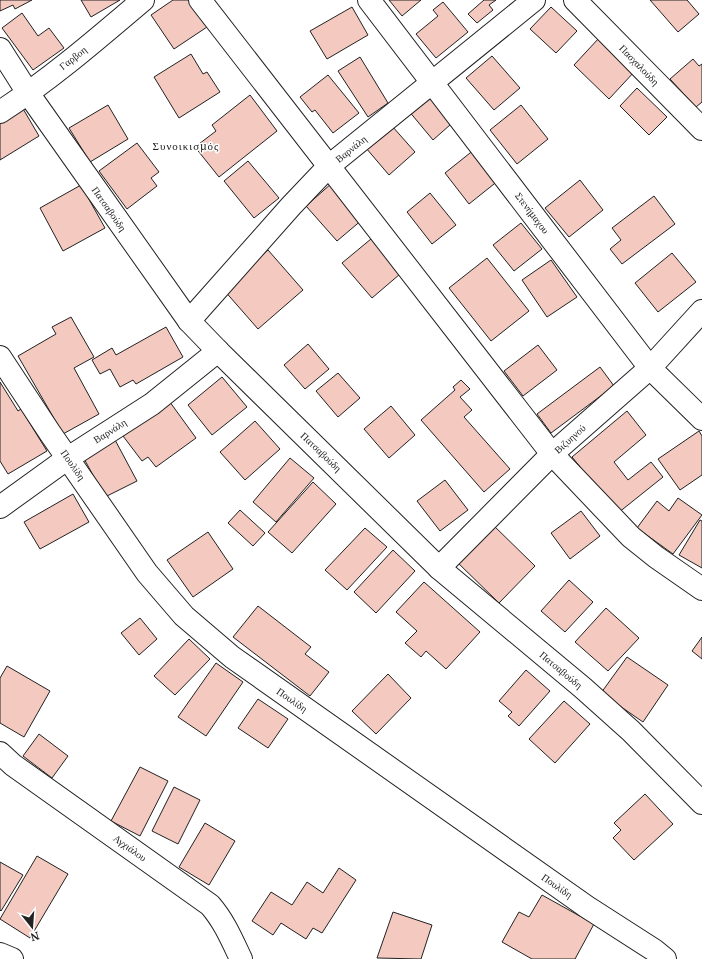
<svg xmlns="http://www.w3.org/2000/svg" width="702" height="959" font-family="'PT Serif',serif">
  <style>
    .building { fill: #f3c9c0; stroke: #222 }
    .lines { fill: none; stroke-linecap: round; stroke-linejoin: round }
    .minor-casing { stroke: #222; stroke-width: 24 }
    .minor { stroke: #fff; stroke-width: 22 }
    .labels { text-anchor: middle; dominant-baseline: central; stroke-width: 3; stroke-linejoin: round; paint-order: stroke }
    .street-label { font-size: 10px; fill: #222; stroke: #fff }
    .neighbourhood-label { font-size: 11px; letter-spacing: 1px; fill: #222; stroke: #fff }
  </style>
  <rect width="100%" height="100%" fill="#fff"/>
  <g class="building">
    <path d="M0,0H32L15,9L13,5L0,11Z"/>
    <path d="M81,0H120L91,17Z"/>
    <path d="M173,0H189L207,27L174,49L151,15Z"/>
    <path d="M389,0H421L402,16Z"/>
    <path d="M484,0H496L489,5L493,10L477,23L468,14Z"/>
    <path d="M650,0H687L699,14L678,32Z"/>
    <path d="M443,2L468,32L436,58L416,34L438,16L433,10Z"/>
    <path d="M352,7L368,35L327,59L310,31Z"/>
    <path d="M551,7L577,31L556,53L530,29Z"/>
    <path d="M22,13L38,36L49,28L64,48L33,70L2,28Z"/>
    <path d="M599,38L635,71L609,99L574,65Z"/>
    <path d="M191,54L203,74L207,72L220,92L179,118L154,77Z"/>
    <path d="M492,56L520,88L494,110L466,78Z"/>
    <path d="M360,57L388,103L368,117L338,71Z"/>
    <path d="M693,59L699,66L702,64V102L696,107L670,79Z"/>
    <path d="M328,75L359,113L333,133L315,110L312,112L300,97Z"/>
    <path d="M434,88L459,117L433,140L408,110Z"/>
    <path d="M637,88L667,117L649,135L620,106Z"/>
    <path d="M250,95L277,131L219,177L195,147L216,131L212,125Z"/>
    <path d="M108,105L128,139L90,162L69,128Z"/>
    <path d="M521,105L548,139L517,164L490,130Z"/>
    <path d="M22,107L39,136L0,160V120Z"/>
    <path d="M392,126L415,152L389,175L366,148Z"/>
    <path d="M137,143L159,172L151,178L157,186L127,209L99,171Z"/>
    <path d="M475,149L499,180L469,204L445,173Z"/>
    <path d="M248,161L279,198L254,218L224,181Z"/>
    <path d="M580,180L603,210L569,237L545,208Z"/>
    <path d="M332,183L363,219L337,241L306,206Z"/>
    <path d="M81,185L105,228L63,251L40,208Z"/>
    <path d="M430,193L456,225L432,244L407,212Z"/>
    <path d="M654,196L675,224L622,264L610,249L621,240L612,228Z"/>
    <path d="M521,223L542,249L514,271L493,245Z"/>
    <path d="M377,234L407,268L372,298L342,263Z"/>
    <path d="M268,250L303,290L258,329L223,289Z"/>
    <path d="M672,253L696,282L658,312L635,283Z"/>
    <path d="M487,258L529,311L491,341L449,288Z"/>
    <path d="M551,260L577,297L547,317L522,280Z"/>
    <path d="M71,317L94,357L74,368L99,414L63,434L18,356L56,334L52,327Z"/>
    <path d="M166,327L183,357L136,384L133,380L120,387L110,369L100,374L92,360L112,348L116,355Z"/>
    <path d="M308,344L329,369L305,389L284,365Z"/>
    <path d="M538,345L557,370L523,396L504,371Z"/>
    <path d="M600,367L614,386L551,433L537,414Z"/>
    <path d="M338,373L360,398L338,417L316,391Z"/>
    <path d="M222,377L247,407L212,435L188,405Z"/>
    <path d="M461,380L470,389L460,397L472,410L464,417L510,469L484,492L421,420L455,390L453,387Z"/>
    <path d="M0,382L18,411L21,409L47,451L8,474L0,461Z"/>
    <path d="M167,398L196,438L156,467L148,457L142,461L123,436L145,420Z"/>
    <path d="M391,406L415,435L389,458L364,429Z"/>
    <path d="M627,411L646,435L614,462L628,480L651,462L663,477L618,513L572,457Z"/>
    <path d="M255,421L280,449L245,480L220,452Z"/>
    <path d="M699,431L702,436V475L680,490L658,459Z"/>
    <path d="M114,438L137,481L105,497L82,455Z"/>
    <path d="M290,458L314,478L276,522L253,502Z"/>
    <path d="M445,480L468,510L440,531L417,501Z"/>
    <path d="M313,482L336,504L292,553L268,532Z"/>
    <path d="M73,494L89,522L40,549L24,522Z"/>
    <path d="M678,498L702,515L673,554L637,528L657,501L669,511Z"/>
    <path d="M240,510L265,533L253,546L228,523Z"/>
    <path d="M581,511L600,536L570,559L551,533Z"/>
    <path d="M700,520L702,521V568L679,555Z"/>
    <path d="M491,523L535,566L499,603L455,560Z"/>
    <path d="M365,528L387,547L347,590L325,570Z"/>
    <path d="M208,532L233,569L193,597L167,560Z"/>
    <path d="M393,550L415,571L376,613L354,592Z"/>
    <path d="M569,580L593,602L565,632L541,611Z"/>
    <path d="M424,582L480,632L446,669L426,651L421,657L405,643L417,631L396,612Z"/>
    <path d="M258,606L311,647L305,654L329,672L310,696L233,637Z"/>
    <path d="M606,608L639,638L608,671L575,642Z"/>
    <path d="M140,618L157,639L139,655L121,633Z"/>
    <path d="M702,637V659L692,651Z"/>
    <path d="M189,639L210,659L175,695L154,676Z"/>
    <path d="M627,657L668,685L643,722L601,693Z"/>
    <path d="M216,663L243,682L206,736L178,717Z"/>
    <path d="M7,666L50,691L24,737L0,723V678Z"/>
    <path d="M526,670L550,691L519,726L508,716L512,712L499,701Z"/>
    <path d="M388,674L411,698L376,734L352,711Z"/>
    <path d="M258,699L288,719L268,748L238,728Z"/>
    <path d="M564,701L590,724L555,763L529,739Z"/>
    <path d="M39,734L68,756L52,778L23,756Z"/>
    <path d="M140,767L168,781L140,836L111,821Z"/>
    <path d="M174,787L200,800L178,844L152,831Z"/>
    <path d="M645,794L673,824L634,860L613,838L621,830L614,823Z"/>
    <path d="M205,823L235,841L209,885L179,867Z"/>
    <path d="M37,856L68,874L30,938L0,919Z"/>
    <path d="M0,862L23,875L1,911L0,910Z"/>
    <path d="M339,868L356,880L322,933L313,928L306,939L281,923L273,935L252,921L271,892L292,905L307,882L323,893Z"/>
    <path d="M542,895L594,924L575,959H532L502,942L519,912L529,917Z"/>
    <path d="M393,912L432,925L421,959L377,958Z"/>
  </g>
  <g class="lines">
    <g class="minor-casing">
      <g id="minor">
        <path d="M200,0L552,454L631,537L656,557L702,589"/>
        <path d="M369,0L650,368L702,419"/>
        <path d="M575,0L702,129"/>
        <path d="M0,49L28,93L189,321L218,351L439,568L583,688L631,731L702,803"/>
        <path d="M0,112C51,79 97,39 143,0"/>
        <path d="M189,321L291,206L329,166L534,0"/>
        <path d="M0,357L50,433L147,573L184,616L232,657L587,907L654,950L665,959"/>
        <path d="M0,507L68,458L152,404L218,351"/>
        <path d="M439,568L552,454L650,368L702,311"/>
        <path d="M0,753L13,765L210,905C224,921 232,940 241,959"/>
        <path d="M0,954L12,959"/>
      </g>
    </g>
    <use href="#minor" class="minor"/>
  </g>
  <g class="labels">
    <g class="street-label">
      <text transform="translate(73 58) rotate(-38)">Γαρβοη</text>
      <text transform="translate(639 65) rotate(46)">Πασχαλούδη</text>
      <text transform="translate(351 149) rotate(-39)">Βαρνάλη</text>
      <text transform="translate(109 209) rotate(55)">Πατσαβούδη</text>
      <text transform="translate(532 213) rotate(53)">Στενήμαχου</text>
      <text transform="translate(110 431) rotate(-32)">Βαρνάλη</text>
      <text transform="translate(570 439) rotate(-42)">Βιζυηνού</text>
      <text transform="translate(321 452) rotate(44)">Πατσαβούδη</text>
      <text transform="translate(73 465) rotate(55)">Πουλίδη</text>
      <text transform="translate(561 670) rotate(40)">Πατσαβούδη</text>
      <text transform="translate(292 700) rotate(35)">Πουλίδη</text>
      <text transform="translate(130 848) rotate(36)">Αγχιάλου</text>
      <text transform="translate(557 886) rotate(35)">Πουλίδη</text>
    </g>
    <g class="neighbourhood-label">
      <text x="186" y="146">Συνοικισμός</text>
    </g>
  </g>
  <g transform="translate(32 927) rotate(163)" stroke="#ffffff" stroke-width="3" paint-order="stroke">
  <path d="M0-3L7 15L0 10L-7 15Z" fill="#222222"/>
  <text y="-6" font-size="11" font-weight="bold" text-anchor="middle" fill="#222222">N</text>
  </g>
</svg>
